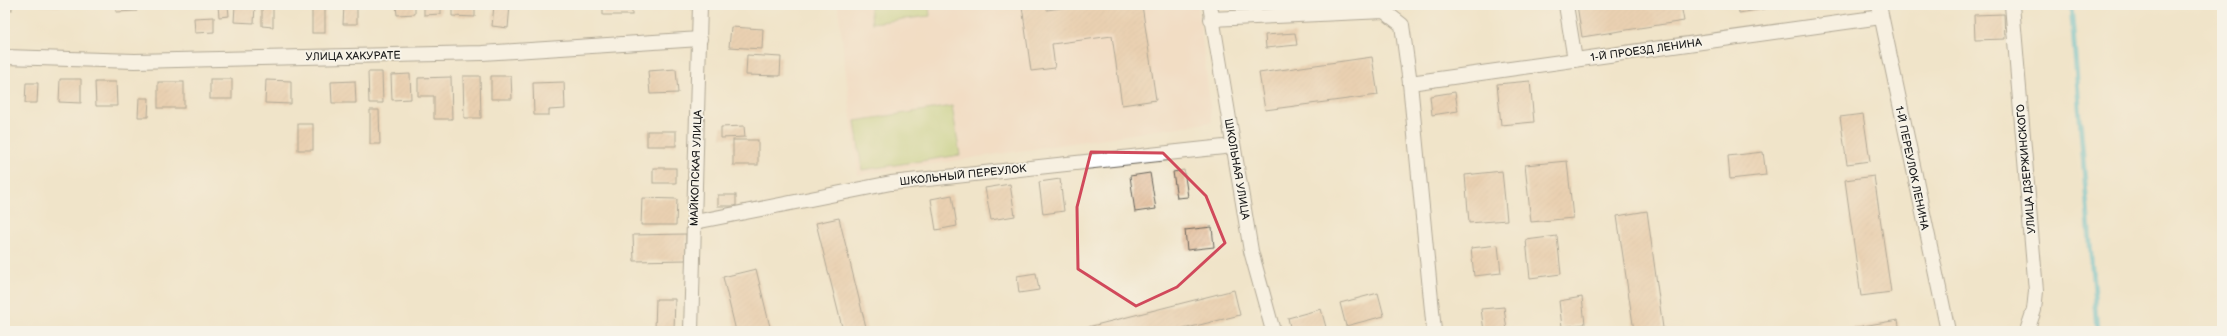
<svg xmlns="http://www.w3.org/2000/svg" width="2227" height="336" font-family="'Balsamiq Sans',sans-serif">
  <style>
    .built { fill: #f3d4bf }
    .park { fill: #b2cb71; stroke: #677446 }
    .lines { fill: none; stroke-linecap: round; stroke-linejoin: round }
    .stream { stroke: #50bacd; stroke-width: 5 }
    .building { fill: url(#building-hatch) }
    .minor-casing { stroke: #666259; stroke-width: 16 }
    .minor { stroke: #fff; stroke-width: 14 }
    .marked { fill: none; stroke: #d1495b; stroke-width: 3; stroke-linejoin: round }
    .labels { text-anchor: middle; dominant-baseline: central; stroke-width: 3.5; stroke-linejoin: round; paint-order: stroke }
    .street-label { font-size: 11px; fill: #1c1c1c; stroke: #f7f3e8 }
  </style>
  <defs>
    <pattern id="building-hatch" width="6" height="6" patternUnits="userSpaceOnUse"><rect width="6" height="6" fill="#e2b995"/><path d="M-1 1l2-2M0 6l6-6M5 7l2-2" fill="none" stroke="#c19e80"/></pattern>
  </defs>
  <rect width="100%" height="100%" fill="#f7f3e8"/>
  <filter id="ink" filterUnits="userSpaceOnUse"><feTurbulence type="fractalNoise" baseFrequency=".025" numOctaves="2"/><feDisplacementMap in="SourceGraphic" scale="8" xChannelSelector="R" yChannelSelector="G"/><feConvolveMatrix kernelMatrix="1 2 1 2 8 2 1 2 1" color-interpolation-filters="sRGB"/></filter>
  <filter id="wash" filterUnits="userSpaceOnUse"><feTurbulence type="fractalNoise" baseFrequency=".012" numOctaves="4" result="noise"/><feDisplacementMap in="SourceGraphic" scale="16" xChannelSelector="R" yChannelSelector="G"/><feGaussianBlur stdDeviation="0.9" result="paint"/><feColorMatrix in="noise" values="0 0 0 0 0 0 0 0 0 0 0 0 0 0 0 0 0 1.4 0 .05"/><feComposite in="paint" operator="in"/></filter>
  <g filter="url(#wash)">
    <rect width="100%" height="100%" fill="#f0e4c9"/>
    <path class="built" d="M838,5H1198L1212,122L858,175Z"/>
    <g class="park">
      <path d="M870,5H929L930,16L872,23Z"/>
      <path d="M952,106L960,155L862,170L855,121Z"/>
    </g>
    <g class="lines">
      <path class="stream" d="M2071,5L2097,331"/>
    </g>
    <g id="blocks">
      <g class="building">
        <rect x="5" y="5" width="7" height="5"/>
        <path d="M37,5H62V7Z"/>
        <path d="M116,5H137V11L116,12Z"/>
        <path d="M218,5H228L229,16L219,17Z"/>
        <path d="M235,5H255L254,23L234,22Z"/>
        <path d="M262,5H273V27L262,26Z"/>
        <rect x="312" y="5" width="13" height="28"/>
        <path d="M344,5H357V24H343Z"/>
        <path d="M396,5H415V14L397,15Z"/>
        <path d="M424,5H441V14L424,15Z"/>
        <path d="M452,5H475V17L452,16Z"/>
        <path d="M494,5H510L508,28L492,26Z"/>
        <rect x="603" y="5" width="29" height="10"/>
        <rect x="733" y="5" width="28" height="3"/>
        <path d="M1032,5H1047V10L1081,5H1142L1156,100L1122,105L1112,36L1052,44L1055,68L1031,71L1022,6Z"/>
        <path d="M1577,5H1681L1684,21L1582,37Z"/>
        <path d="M1738,5H1782V6L1739,13Z"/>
        <path d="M2004,14L2005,39L1975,40L1974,15Z"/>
        <path d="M214,17V32L195,33L194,18Z"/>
        <path d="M731,27L763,29L762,49L729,47Z"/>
        <path d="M1295,33L1297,45L1266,48L1265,35Z"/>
        <path d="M747,55L781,57L780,76L746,75Z"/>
        <path d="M1372,57L1378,95L1265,110L1259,73Z"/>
        <path d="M676,69L678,93L650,94L648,71Z"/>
        <path d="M368,72H382L383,103H369Z"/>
        <path d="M410,74L411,99L392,100L391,75Z"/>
        <path d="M463,76H480L481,118H464Z"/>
        <path d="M491,76H511L512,99H491Z"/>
        <path d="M451,77L452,119H434V96H418V78Z"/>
        <path d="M60,79H81V103L59,102Z"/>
        <rect x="210" y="79" width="22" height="20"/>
        <path d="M266,80L291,81V104L265,103Z"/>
        <path d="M355,81L356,103H332L331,82Z"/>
        <path d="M1530,81L1534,122L1501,125L1497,84Z"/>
        <path d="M95,82H116L117,106H96Z"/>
        <rect x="158" y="82" width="26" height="26"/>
        <path d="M564,82L565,109L549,110V115H534L533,83Z"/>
        <path d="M26,83H38L37,103H25Z"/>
        <path d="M1455,92L1458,111L1432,115L1430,96Z"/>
        <path d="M139,98H149L148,117H138Z"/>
        <path d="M370,110H379L380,144H370Z"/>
        <path d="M1863,114L1870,161L1847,164L1840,117Z"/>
        <rect x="298" y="124" width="15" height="26"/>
        <path d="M744,126L745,137L721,138V127Z"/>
        <rect x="647" y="131" width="29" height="15"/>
        <rect x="733" y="140" width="25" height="25"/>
        <path d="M1763,152L1766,175L1730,179L1728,156Z"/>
        <path d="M1567,161L1573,218L1531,222L1525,165Z"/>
        <rect x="653" y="168" width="23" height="15"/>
        <path d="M1184,170L1188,197L1177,198L1173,172Z"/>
        <path d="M1502,171L1507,220L1469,223L1465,175Z"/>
        <path d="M1150,173L1156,209L1135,212L1130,176Z"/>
        <path d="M1874,176L1891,292L1861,296L1845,180Z"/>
        <path d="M1060,179L1064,211L1043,214L1039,182Z"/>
        <path d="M1010,184L1015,216L991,220L985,188Z"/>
        <rect x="718" y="195" width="18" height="11"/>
        <path d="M952,195L957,226L936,230L931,199Z"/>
        <path d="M642,198L677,199L676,225H641Z"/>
        <path d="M1647,211L1663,328L1634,331L1617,216Z"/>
        <path d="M839,218L867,331H843L816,223Z"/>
        <path d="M1212,227L1214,247L1187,250L1185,230Z"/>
        <path d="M686,234V260L634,261L633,235Z"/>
        <path d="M1557,236L1561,274L1530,278L1526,240Z"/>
        <path d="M1498,245L1501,273L1474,276L1471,248Z"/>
        <path d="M756,269L771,331H736L723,277Z"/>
        <path d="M1036,273L1039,290L1019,293L1017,276Z"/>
        <path d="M1234,290L1240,315L1175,331H1072Z"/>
        <path d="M1378,293L1384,316L1346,326L1340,303Z"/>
        <path d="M1582,297L1585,324L1562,327L1559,301Z"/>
        <path d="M656,299H675L674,330L655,329Z"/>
        <path d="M1504,307L1507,331H1484L1481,309Z"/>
        <path d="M1321,309L1327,331H1291L1288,318Z"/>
        <path d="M1898,320L1900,331H1839V330Z"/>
      </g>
    </g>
  </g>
  <g filter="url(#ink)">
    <use href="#blocks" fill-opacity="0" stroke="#666259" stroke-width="1"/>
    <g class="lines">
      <g class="minor-casing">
        <g id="minor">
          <path d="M1210,5L1251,251L1273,331"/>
          <path d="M1566,5L1575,60"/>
          <path d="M1879,5L1948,331"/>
          <path d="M2012,5L2036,291L2034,310L2027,331"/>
          <path d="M1211,19L1384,11L1402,25L1410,83L1434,331"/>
          <path d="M5,57L135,61L482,53L700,39"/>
          <path d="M1410,83L1881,17"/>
          <path d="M695,222L891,183L1233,146"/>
          <path d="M691,331L700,5"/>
        </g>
      </g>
      <use href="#minor" class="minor"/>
    </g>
  </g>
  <path d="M0 0H2227V336H0ZM1091,152L1163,153L1206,196L1225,243L1177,287L1136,306L1078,269L1077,207Z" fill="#f0e4c9" fill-opacity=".55" fill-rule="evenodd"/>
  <path class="marked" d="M1091,152L1163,153L1206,196L1225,243L1177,287L1136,306L1078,269L1077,207Z"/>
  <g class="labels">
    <g class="street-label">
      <text transform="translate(1646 50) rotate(-8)">1-Й ПРОЕЗД ЛЕНИНА</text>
      <text transform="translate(353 56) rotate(-1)">УЛИЦА ХАКУРАТЕ</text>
      <text transform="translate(696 168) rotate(-88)">МАЙКОПСКАЯ УЛИЦА</text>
      <text transform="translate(1912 168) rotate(78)">1-Й ПЕРЕУЛОК ЛЕНИНА</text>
      <text transform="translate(1237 169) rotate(80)">ШКОЛЬНАЯ УЛИЦА</text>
      <text transform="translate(2026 169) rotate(-95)">УЛИЦА ДЗЕРЖИНСКОГО</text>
      <text transform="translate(963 175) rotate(-6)">ШКОЛЬНЫЙ ПЕРЕУЛОК</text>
    </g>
  </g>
  <rect width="2227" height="336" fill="none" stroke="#f7f3e8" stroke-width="20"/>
</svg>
